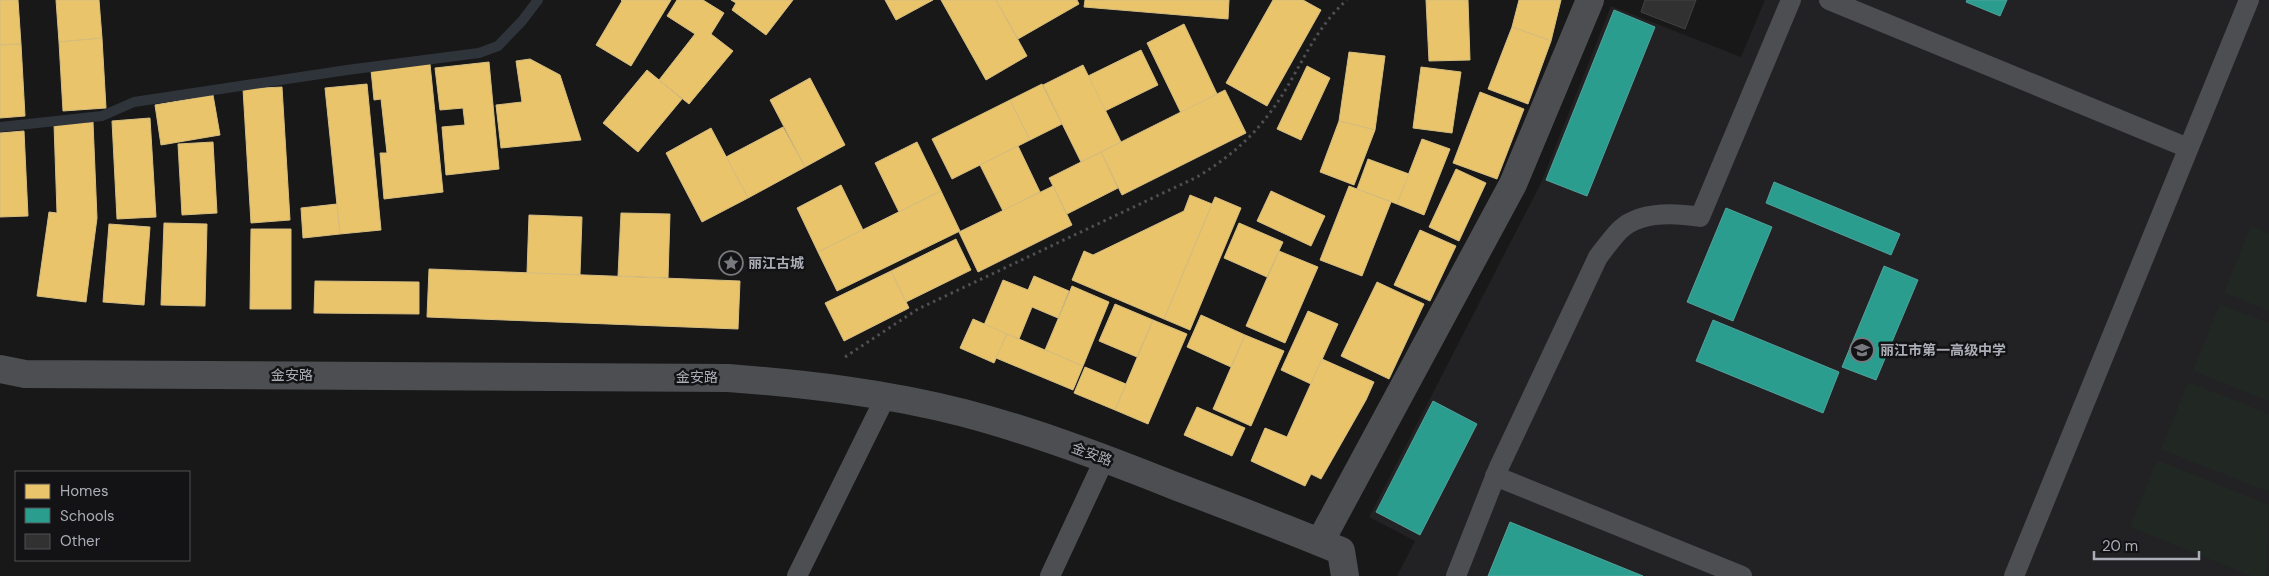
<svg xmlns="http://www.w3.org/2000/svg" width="2269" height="576" font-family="'DM Sans','Noto Sans SC',sans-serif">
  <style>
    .built { fill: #222224 }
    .park { fill: #212722 }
    .homes { fill: #e9c46a; stroke: #d6bd81 }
    .schools { fill: #2a9d8f; stroke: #51a29b }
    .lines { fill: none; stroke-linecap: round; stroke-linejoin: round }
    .stream { stroke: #2f343b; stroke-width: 10 }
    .building { fill: #313132; stroke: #414244 }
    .path { stroke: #4e4f52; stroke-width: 3; stroke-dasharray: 2.5 4; stroke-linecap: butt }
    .service { stroke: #4d4e51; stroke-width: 20 }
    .pedestrian { stroke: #4d4e51; stroke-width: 28 }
    .minor { stroke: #4d4e51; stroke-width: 28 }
    .labels { text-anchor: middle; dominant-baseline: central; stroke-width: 5; stroke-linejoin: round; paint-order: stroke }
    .poi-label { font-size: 14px; font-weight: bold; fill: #abadb7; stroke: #131214; text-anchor: start }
    .street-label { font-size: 14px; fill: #abadb7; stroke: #131214 }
  </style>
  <rect width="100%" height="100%" fill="#181818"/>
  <path class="built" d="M1765,0H2269V576H1397L1415,541L1369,517L1541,183L1611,6L1741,57Z"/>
  <g class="park">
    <path d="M2251,226L2269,233V311L2224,293Z"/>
    <path d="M2220,304L2269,323V401L2193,371Z"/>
    <path d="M2188,382L2269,414V492L2161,449Z"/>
    <path d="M2157,460L2269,505L2267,576H2251L2130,527Z"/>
  </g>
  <g class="homes">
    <path d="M0,0H18L21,44L0,45Z"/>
    <path d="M56,0H99L102,38L59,42Z"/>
    <path d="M621,0H671L631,66L596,45L622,1Z"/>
    <path d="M677,0H703L724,13L711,34L733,51L689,104L659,80L695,34L667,16Z"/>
    <path d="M731,0H793L766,35L732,10L736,3Z"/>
    <path d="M885,0H933L896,20Z"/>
    <path d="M941,0H996L1027,56L986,80Z"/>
    <path d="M996,0H1077L1079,4L1018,39Z"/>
    <path d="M1085,0H1229L1228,19L1084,7Z"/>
    <path d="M1273,0H1303L1321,10L1267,106L1226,83Z"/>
    <path d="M1426,0H1468L1470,60L1429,61Z"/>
    <path d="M1519,0H1561L1551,41L1512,27Z"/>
    <path d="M1184,24L1217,94L1181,113L1147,43Z"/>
    <path d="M1512,27L1551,41L1528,104L1488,89Z"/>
    <path d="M102,38L106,108L63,111L59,42Z"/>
    <path d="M21,44L25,116L0,118V45Z"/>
    <path d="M1141,50L1158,85L1105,111L1088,76Z"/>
    <path d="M1349,52L1385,56L1375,130L1339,121Z"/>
    <path d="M530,59L560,75L581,140L501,148L496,105L522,102L516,61Z"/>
    <path d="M489,62L499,169L446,175L442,127L465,125L463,108L440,110L435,68Z"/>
    <path d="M430,64L443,192L384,199L380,153H387L381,99L374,100L371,70Z"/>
    <path d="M1083,65L1121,142L1081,162L1043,85Z"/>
    <path d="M1307,66L1330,78L1301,140L1277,129Z"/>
    <path d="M1421,67L1461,72L1452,133L1413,128Z"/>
    <path d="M647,70L682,99L638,152L603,123Z"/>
    <path d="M810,78L845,145L805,167L770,100Z"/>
    <path d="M367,84L381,230L340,234L325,88Z"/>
    <path d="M1042,84L1062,124L1030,140L1010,100Z"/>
    <path d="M282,87L290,220L251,223L243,89Z"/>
    <path d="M1225,90L1246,133L1122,195L1101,152Z"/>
    <path d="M1480,92L1524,109L1497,179L1453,163Z"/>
    <path d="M213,95L220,135L161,145L155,105Z"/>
    <path d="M1010,100L1030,140L952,179L932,139Z"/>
    <path d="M150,118L156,217L117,219L112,121Z"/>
    <path d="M1339,121L1375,130L1354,185L1320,172Z"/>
    <path d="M93,122L97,218L86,302L37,296L49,212L57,213L54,124Z"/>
    <path d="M783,127L805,167L748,198L726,157Z"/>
    <path d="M711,128L748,198L702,222L666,153Z"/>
    <path d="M24,131L28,216L0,217V133Z"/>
    <path d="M1422,139L1450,149L1424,215L1397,204Z"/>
    <path d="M213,142L217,213L182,215L178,144Z"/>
    <path d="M917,142L941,191L899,212L875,163Z"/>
    <path d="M1018,146L1040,192L1003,211L980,165Z"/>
    <path d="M1101,152L1118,188L1067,214L1049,178Z"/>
    <path d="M1368,159L1409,174L1397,204L1357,189Z"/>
    <path d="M1456,169L1486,183L1459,241L1429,227Z"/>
    <path d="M841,185L863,230L818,252L797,208Z"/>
    <path d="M1053,186L1072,225L978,272L959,232Z"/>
    <path d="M1349,186L1391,202L1362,276L1320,260Z"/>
    <path d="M941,191L960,231L837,291L818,252Z"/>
    <path d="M1271,191L1325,216L1311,246L1257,221Z"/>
    <path d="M1190,195L1212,204L1164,319L1072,280L1084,251L1093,255L1184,211Z"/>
    <path d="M1215,197L1241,208L1190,330L1164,319Z"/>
    <path d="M337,204L340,234L303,238L301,208Z"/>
    <path d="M621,213L670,214L668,278L618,276Z"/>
    <path d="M529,215L582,217L580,275L527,273Z"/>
    <path d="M164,223L207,224L205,306L161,305Z"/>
    <path d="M1239,223L1283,242L1267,277L1224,258Z"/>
    <path d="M109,224L150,227L144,305L103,302Z"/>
    <path d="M251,229H291V309H250Z"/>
    <path d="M1420,230L1456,246L1430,301L1394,285Z"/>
    <path d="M956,239L971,270L906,302L891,271Z"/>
    <path d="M1279,251L1318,267L1285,343L1246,326Z"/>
    <path d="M429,269L740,281L738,329L427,317Z"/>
    <path d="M891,271L909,308L844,341L825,303Z"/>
    <path d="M1034,276L1069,291L1058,318L1032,307L1019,339L984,325L1003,280L1028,290Z"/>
    <path d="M315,281L419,282V314L314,313Z"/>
    <path d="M1377,282L1424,304L1389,379L1341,356Z"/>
    <path d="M1072,286L1109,302L1083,366L1045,350Z"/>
    <path d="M1115,304L1153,320L1137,357L1099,341Z"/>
    <path d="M1308,311L1338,324L1311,384L1281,370Z"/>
    <path d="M1201,315L1245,335L1231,367L1187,347Z"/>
    <path d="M973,319L1007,334L994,363L960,348Z"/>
    <path d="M1153,320L1187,334L1148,424L1115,410Z"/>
    <path d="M1007,334L1083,366L1073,390L996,358Z"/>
    <path d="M1245,335L1284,351L1251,426L1213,409Z"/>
    <path d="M1322,359L1374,382L1366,400L1321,479L1311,474L1305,486L1251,461L1265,428L1287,437Z"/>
    <path d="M1085,367L1126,384L1115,410L1074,393Z"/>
    <path d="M1197,407L1245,428L1232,456L1184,435Z"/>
  </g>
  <g class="schools">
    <path d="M1967,0H2007L2000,16L1966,2Z"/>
    <path d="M1614,10L1655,27L1587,196L1546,180Z"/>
    <path d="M1774,182L1900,234L1891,255L1766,203Z"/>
    <path d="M1726,208L1772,227L1733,321L1687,302Z"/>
    <path d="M1884,266L1918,280L1876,380L1842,367Z"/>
    <path d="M1713,320L1839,372L1823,413L1696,361Z"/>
    <path d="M1433,401L1477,424L1420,535L1376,512Z"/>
    <path d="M1510,522L1643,576H1488Z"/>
  </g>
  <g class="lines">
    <path class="stream" d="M0,127L102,116L134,102L347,70L479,53L498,46L522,21L538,0"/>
  </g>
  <path class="building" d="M1645,0H1696L1685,29L1641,12Z"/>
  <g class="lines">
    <path class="path" d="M845,357L918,309L1197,177C1225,160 1249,141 1269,114C1298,77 1311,31 1347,0"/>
    <g class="service">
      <path d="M1829,0L2188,148"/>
      <path d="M1495,476L1742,576"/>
      <path d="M797,576L886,396"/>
      <path d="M1050,576L1105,458"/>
      <path d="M1456,576L1499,467L1598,257C1605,248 1612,238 1620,230C1640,211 1675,213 1700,217L1791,0"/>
      <path d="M2014,576L2249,0"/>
    </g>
    <path class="pedestrian" d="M1320,542L1513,184L1590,0"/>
    <path class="minor" d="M0,369L25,374L728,378C808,384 886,393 964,413C1036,432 1105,458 1175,486C1230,507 1286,528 1341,551L1345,576"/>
  </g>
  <defs>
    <g id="sight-ring" transform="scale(1.25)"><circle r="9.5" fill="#131214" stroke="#78797f" stroke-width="1.5"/><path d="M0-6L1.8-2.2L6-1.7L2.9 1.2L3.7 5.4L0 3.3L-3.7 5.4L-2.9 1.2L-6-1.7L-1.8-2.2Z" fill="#78797f"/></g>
    <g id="school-ring" transform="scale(1.25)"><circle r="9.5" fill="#131214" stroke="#78797f" stroke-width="1.5"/><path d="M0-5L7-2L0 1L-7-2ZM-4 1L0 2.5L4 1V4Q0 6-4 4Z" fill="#78797f"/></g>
  </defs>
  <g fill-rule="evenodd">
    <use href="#sight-ring" x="731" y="263"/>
    <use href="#school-ring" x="1862" y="350"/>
  </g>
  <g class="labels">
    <g class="poi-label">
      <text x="748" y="263">丽江古城</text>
      <text x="1880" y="350">丽江市第一高级中学</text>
    </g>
    <g class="street-label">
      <text x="292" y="375">金安路</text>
      <text x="697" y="377">金安路</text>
      <text transform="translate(1092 454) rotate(20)">金安路</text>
    </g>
  </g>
  <rect x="15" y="471" width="175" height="90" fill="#131214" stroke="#505055"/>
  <rect x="25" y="484" width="25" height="15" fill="#e9c46a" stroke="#505055"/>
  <text x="60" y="496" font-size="15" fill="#abadb7">Homes</text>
  <rect x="25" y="508" width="25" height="15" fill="#2a9d8f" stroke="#505055"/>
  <text x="60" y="521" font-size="15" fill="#abadb7">Schools</text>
  <rect x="25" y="534" width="25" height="15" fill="#313132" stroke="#505055"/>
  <text x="60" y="546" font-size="15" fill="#abadb7">Other</text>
  <path d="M2094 551v8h105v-8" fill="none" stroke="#abadb7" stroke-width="2.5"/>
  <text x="2102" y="551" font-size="15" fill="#abadb7" stroke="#131214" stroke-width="4" paint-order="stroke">20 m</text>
</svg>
